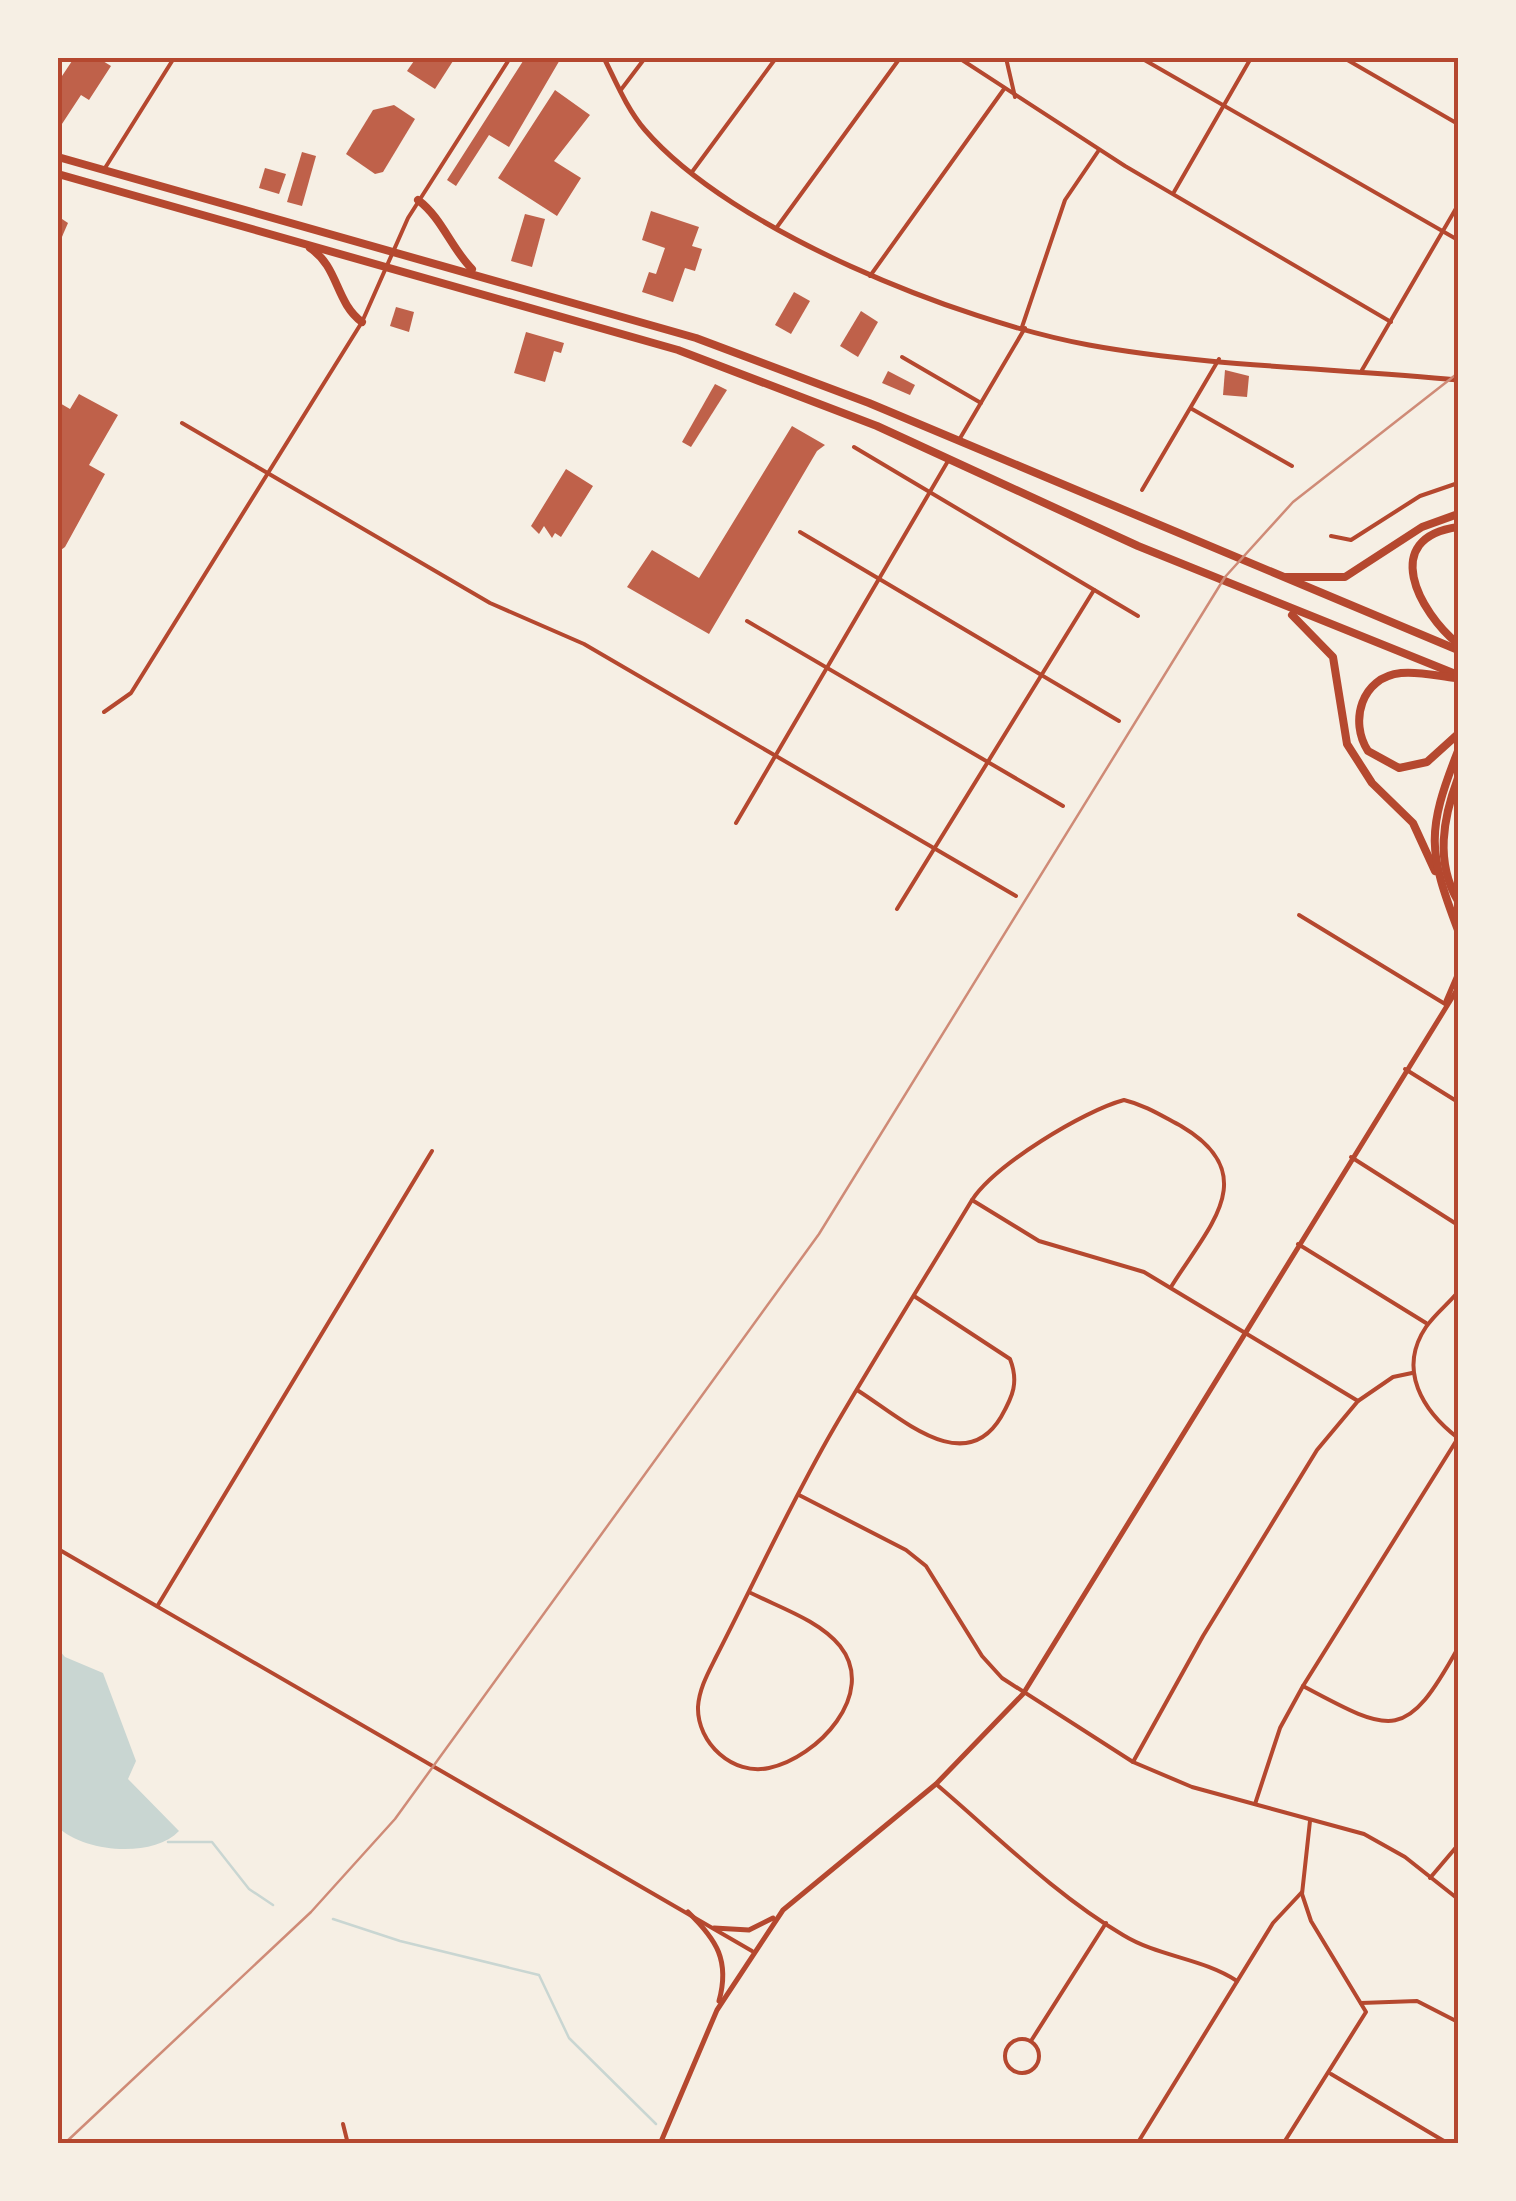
<svg xmlns="http://www.w3.org/2000/svg" width="1516" height="2201" font-family="Karla,sans-serif">
  <style>
    .water { fill: #c9d6d2 }
    .lines { fill: none; stroke-linecap: round; stroke-linejoin: round }
    .stream { stroke: #c9d6d2; stroke-width: 2.5 }
    .building { fill: #bf614a }
    .minor { stroke: #b5482f; stroke-width: 4 }
    .tertiary { stroke: #b5482f; stroke-width: 5 }
    .trunk { stroke: #b5482f; stroke-width: 8 }
    .rail { stroke: #cf8b77; stroke-width: 2.5 }
    .neatline { fill: none; stroke: #b5482f; stroke-width: 4 }
  </style>
  <rect width="100%" height="100%" fill="#f6efe4"/>
  <path class="water" d="M58,1649L65,1657L103,1673L136,1761L128,1779L179,1831C152,1859 83,1852 58,1827Z"/>
  <g class="lines">
    <g class="stream">
      <path d="M168,1842H212L249,1889L273,1905"/>
      <path d="M333,1919L400,1941L539,1975L569,2038L656,2124"/>
      <path d="M672,2140L675,2144"/>
    </g>
  </g>
  <g class="building">
    <path d="M74,58H98L111,66L89,100L81,95L58,130V82Z"/>
    <path d="M416,58H447L453,61L435,89L407,71Z"/>
    <path d="M525,58H561L509,147L489,135L456,186L447,180Z"/>
    <path d="M555,90L590,115L554,161L581,178L557,216L498,178Z"/>
    <path d="M394,105L415,119L383,172L375,174L346,154L373,110Z"/>
    <path d="M302,152L316,156L302,206L287,202Z"/>
    <path d="M265,168L286,174L279,194L259,188Z"/>
    <path d="M651,211L699,227L692,246L702,249L695,271L685,268L673,302L642,292L649,272L656,274L665,248L642,240Z"/>
    <path d="M525,214L545,219L532,267L511,261Z"/>
    <path d="M59,217L68,223L58,246V219Z"/>
    <path d="M794,292L810,301L791,334L775,325Z"/>
    <path d="M396,307L414,312L409,332L390,326Z"/>
    <path d="M861,311L878,322L858,357L840,346Z"/>
    <path d="M526,332L564,343L561,353L554,351L545,382L514,373Z"/>
    <path d="M1225,370L1249,376L1247,397L1223,395Z"/>
    <path d="M888,371L915,385L910,395L882,383Z"/>
    <path d="M715,384L727,390L691,447L682,442Z"/>
    <path d="M79,394L118,415L89,465L105,474L65,547L58,552V402L70,409Z"/>
    <path d="M792,426L825,445L817,451L709,634L627,587L652,550L699,578Z"/>
    <path d="M566,469L593,486L561,537L555,533L552,538L544,526L539,534L531,526Z"/>
  </g>
  <g class="lines">
    <g class="minor">
      <path d="M959,58L1125,166L1391,322"/>
      <path d="M1006,58L1015,97"/>
      <path d="M1141,58L1458,240"/>
      <path d="M1344,58L1458,124"/>
      <path d="M58,61L60,58"/>
      <path d="M620,91L645,58"/>
      <path d="M105,168L174,58"/>
      <path d="M692,172L776,58"/>
      <path d="M1174,192L1251,58"/>
      <path d="M777,227L900,58"/>
      <path d="M870,276L1004,89"/>
      <path d="M1022,327L1065,200L1099,150"/>
      <path d="M902,357L981,403"/>
      <path d="M1362,370L1458,205"/>
      <path d="M1192,409L1292,466"/>
      <path d="M182,423L490,603L584,644L1016,896"/>
      <path d="M959,440L1025,328"/>
      <path d="M854,447L1138,616"/>
      <path d="M1142,490L1219,359"/>
      <path d="M800,532L1119,721"/>
      <path d="M1331,536L1351,540L1420,496L1458,483"/>
      <path d="M747,621L1063,806"/>
      <path d="M104,712L131,693L362,322L408,218L510,58"/>
      <path d="M736,823L948,461"/>
      <path d="M897,909L1094,590"/>
      <path d="M1299,915L1445,1004"/>
      <path d="M1405,1069L1458,1102"/>
      <path d="M1351,1157L1458,1225"/>
      <path d="M972,1200L1039,1241L1144,1272L1358,1401"/>
      <path d="M1298,1244L1426,1323"/>
      <path d="M857,1390C899,1416 964,1479 1001,1417C1013,1396 1019,1382 1010,1359L914,1296"/>
      <path d="M1458,1438C1423,1411 1397,1370 1426,1327C1435,1314 1448,1304 1458,1292"/>
      <path d="M799,1495L906,1550L926,1566L982,1656L1002,1678L1133,1762L1192,1787L1364,1834L1405,1857L1458,1899"/>
      <path d="M58,1549L752,1951"/>
      <path d="M749,1592C778,1607 819,1620 840,1646C878,1694 817,1758 769,1768C733,1776 697,1743 698,1707C699,1689 708,1673 716,1657C755,1581 791,1502 834,1428C879,1351 926,1276 972,1200C995,1165 1083,1111 1124,1100C1145,1105 1162,1116 1181,1126C1264,1175 1208,1227 1171,1287"/>
      <path d="M158,1605L432,1151"/>
      <path d="M1303,1686C1394,1735 1406,1741 1458,1648"/>
      <path d="M1133,1762L1203,1636L1317,1450L1358,1401L1393,1377L1412,1373"/>
      <path d="M936,1784C996,1835 1055,1895 1123,1935C1159,1957 1202,1958 1237,1981"/>
      <path d="M1255,1804L1280,1728L1303,1686L1458,1438"/>
      <path d="M1430,1878L1458,1845"/>
      <path d="M1361,2003L1417,2001L1458,2022"/>
      <circle cx="1022" cy="2056" r="17"/>
      <path d="M1031,2041L1106,1923"/>
      <path d="M1331,2074L1449,2144"/>
      <path d="M343,2124L348,2144"/>
      <path d="M1137,2144L1273,1923L1302,1892"/>
      <path d="M1283,2144L1366,2012L1311,1921L1302,1894L1310,1821"/>
    </g>
    <g class="tertiary">
      <path d="M604,58C616,82 627,109 645,130C732,231 959,321 1089,345C1210,367 1336,368 1458,380"/>
      <path d="M1446,1001L1458,973"/>
      <path d="M688,1912C717,1940 730,1961 719,2001"/>
      <path d="M714,1928L749,1930L773,1918"/>
      <path d="M660,2144L717,2010L783,1910L936,1784L1023,1694L1458,988"/>
    </g>
    <g class="trunk">
      <path d="M58,157L696,338L869,403L1458,650"/>
      <path d="M58,174L678,350L877,426L1138,546L1458,675"/>
      <path d="M418,200C442,218 451,248 472,269"/>
      <path d="M310,248C339,267 335,302 362,322"/>
      <path d="M1458,527C1379,538 1419,612 1458,644"/>
      <path d="M1286,577H1345L1422,527L1458,514"/>
      <path d="M1292,615L1333,657L1347,744L1372,783L1413,823L1435,871"/>
      <path d="M1456,678C1438,676 1418,671 1401,673C1361,677 1349,722 1368,751L1399,768L1427,762L1458,734"/>
      <path d="M1458,751C1426,832 1428,851 1458,930"/>
      <path d="M1458,778C1443,818 1435,862 1458,901"/>
    </g>
    <path class="rail" d="M64,2144L311,1912L395,1819L819,1234L1225,577L1293,502L1458,373"/>
  </g>
  <rect width="1516" height="2201" fill="none" stroke="#f6efe4" stroke-width="120"/>
  <rect x="60" y="60" width="1396" height="2081" class="neatline"/>
</svg>
